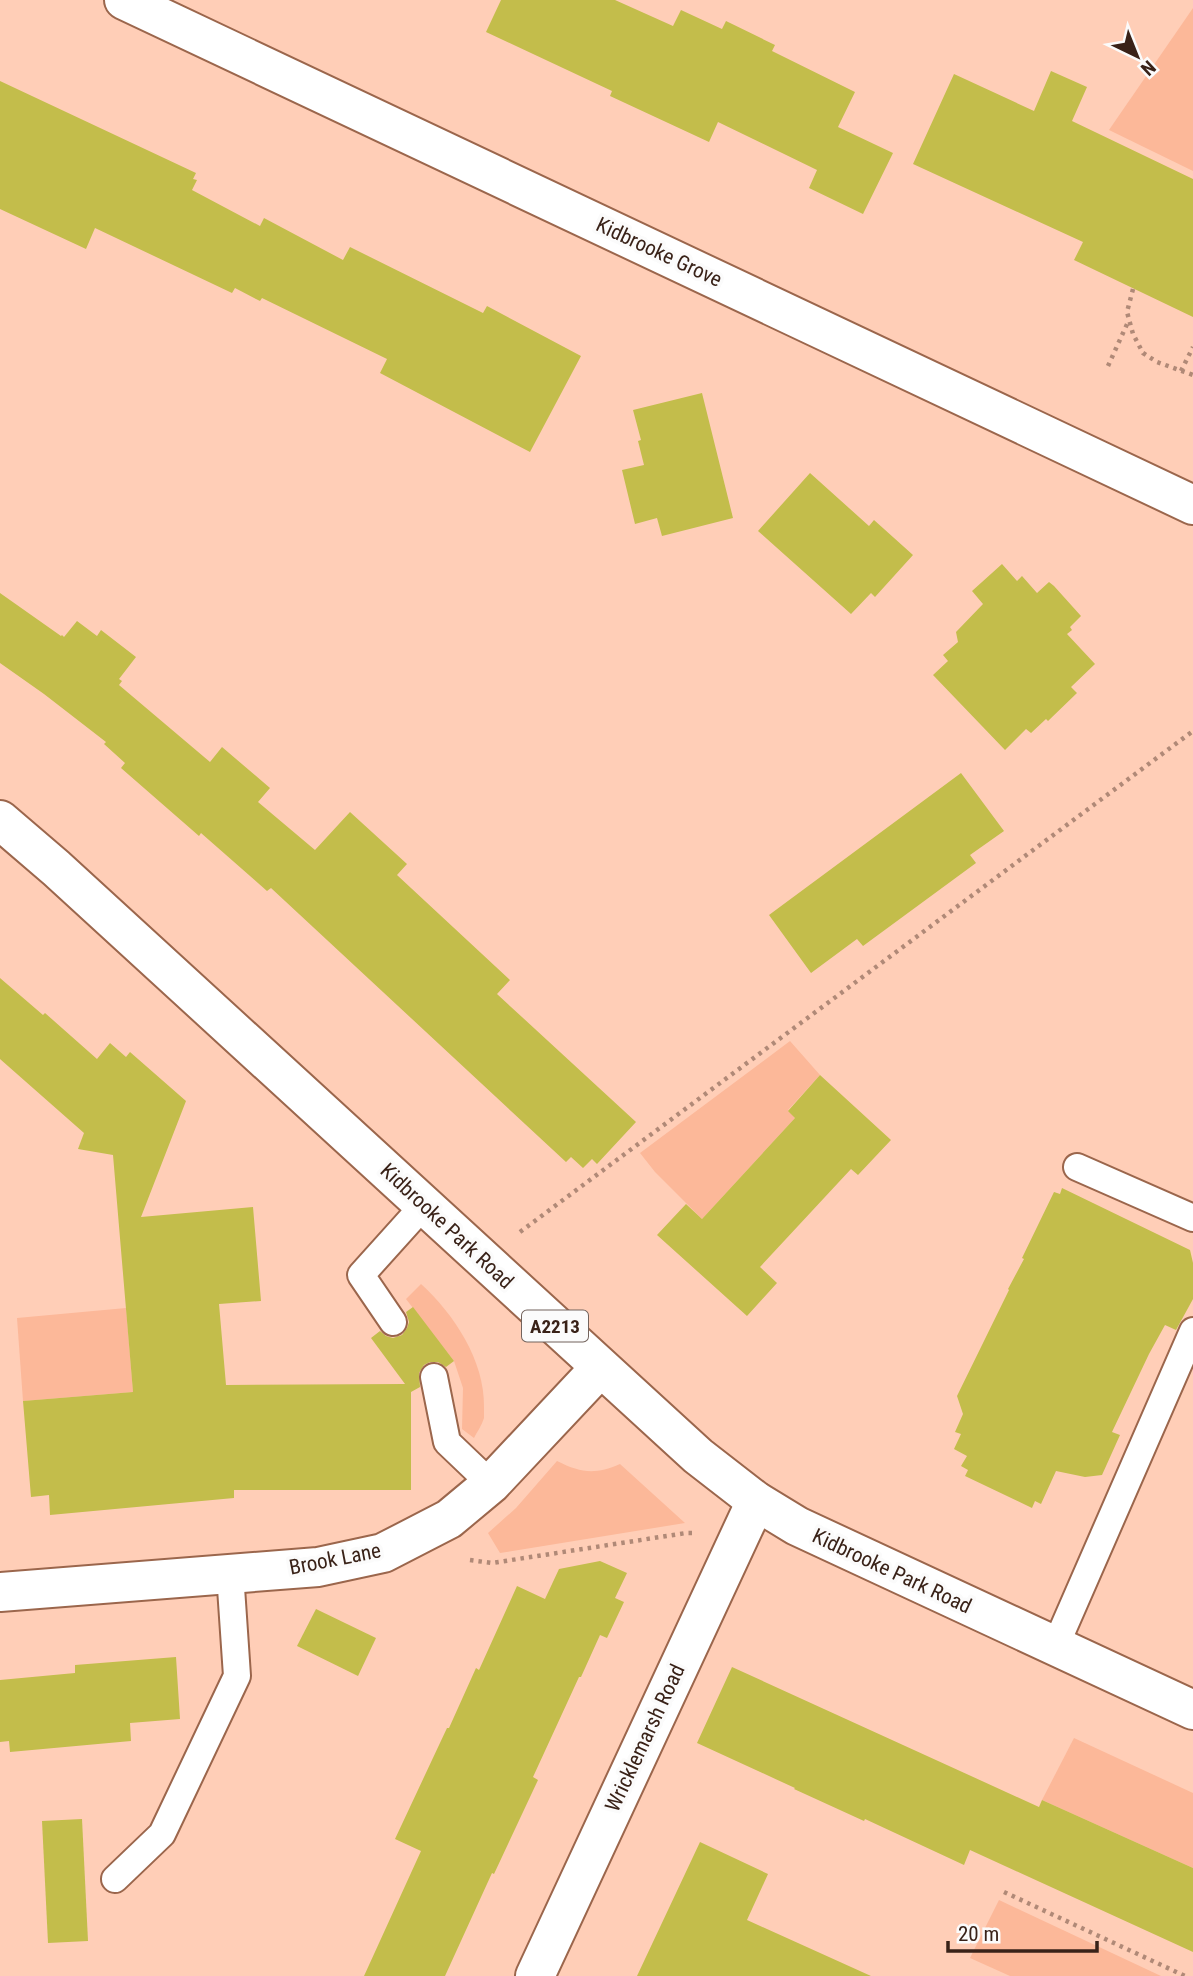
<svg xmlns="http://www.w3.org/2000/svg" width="1193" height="1976" font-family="'Roboto Condensed',sans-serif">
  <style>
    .green { fill: #fcb899 }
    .building { fill: #c3bd4b }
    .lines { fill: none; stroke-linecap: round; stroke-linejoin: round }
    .lane-casing { stroke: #9b664c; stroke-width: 30 }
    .street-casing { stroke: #9b664c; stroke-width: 42 }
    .primary-casing { stroke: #9b664c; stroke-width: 42 }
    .path { stroke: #b08977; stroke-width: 4.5; stroke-dasharray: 3.5 5; stroke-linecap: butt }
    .lane { stroke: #fff; stroke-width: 26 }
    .street { stroke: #fff; stroke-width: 38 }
    .primary { stroke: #fff; stroke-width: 38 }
    .labels { text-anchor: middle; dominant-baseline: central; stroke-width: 7; stroke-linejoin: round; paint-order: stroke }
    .shield { fill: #fbfbfb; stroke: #73635c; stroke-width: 2 }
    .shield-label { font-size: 19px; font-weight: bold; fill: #392218 }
    .street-label { font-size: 21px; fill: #392218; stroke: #fbfbfb }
  </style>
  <rect width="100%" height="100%" fill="#ffceb7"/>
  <g class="green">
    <path d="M1193,8V171L1109,130Z"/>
    <path d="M790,1041L820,1075L788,1110L795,1118L702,1219L655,1172L640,1153Z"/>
    <path d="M421,1284C454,1314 485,1361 484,1407C484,1408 484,1417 484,1418C482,1425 477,1432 474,1438L462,1429L463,1388L454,1361L406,1299Z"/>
    <path d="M126,1308L133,1392L23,1401L17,1318Z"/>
    <path d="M557,1461C581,1473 595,1475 620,1464L685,1523L500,1553L488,1533L516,1508Z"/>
    <path d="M1074,1738L1193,1793V1868L1042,1800Z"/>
    <path d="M999,1900L1161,1976H1010L970,1958Z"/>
  </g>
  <g class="building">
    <path d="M501,0H615L673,26L681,10L722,29L726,21L775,45L772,51L855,92L838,127L893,153L863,214L809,188L817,170L718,122L709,142L610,96L612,91L486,32Z"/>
    <path d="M1051,71L1087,87L1072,121L1193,179V317L1074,260L1083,242L913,164L954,74L1034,111Z"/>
    <path d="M0,81L196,173L193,179L197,180L192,190L260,226L264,218L343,260L350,247L483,313L487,306L581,356L530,452L380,373L387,359L262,298L260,301L235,288L232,293L95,228L86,249L0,209Z"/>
    <path d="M702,393L733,518L662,536L657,518L635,524L622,470L644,465L638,441L641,440L633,410Z"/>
    <path d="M810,473L869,526L874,520L913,555L875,597L871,593L851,614L758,531Z"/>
    <path d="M1002,564L1017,581L1022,576L1037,593L1049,582L1054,586L1081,616L1070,627L1072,630L1067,634L1095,664L1071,687L1077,693L1048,721L1046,719L1031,733L1026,729L1005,750L933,675L948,661L943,655L958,642L956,632L983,604L972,591Z"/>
    <path d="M0,593L61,636L62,635L64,637L77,621L97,636L101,630L136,657L119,679L122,681L119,685L210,762L222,747L270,788L258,802L315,850L350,812L407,864L397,875L510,980L497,994L636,1122L597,1164L592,1159L583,1168L571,1157L566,1162L271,888L267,891L201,833L199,836L121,768L125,763L104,744L106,742L44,694L0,663Z"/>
    <path d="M961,773L1004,831L970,855L976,863L863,946L857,939L811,973L769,915Z"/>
    <path d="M0,978L43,1015L45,1013L97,1059L110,1043L126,1057L130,1052L186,1101L141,1217L253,1207L261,1301L219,1304L226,1385L405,1384L371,1338L380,1331L386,1336L393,1338L402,1335L407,1328L409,1322L406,1312L413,1307L454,1361L446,1367L438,1362H430L424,1365L419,1373L420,1387L411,1392V1490H234V1498L50,1515L49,1495L31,1497L23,1401L133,1392L113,1155L78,1149L84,1133L0,1059Z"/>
    <path d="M820,1075L891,1140L858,1175L851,1169L760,1267L777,1283L747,1316L657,1235L686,1204L702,1219L795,1118L788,1111Z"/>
    <path d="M1062,1188L1190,1250L1193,1263V1299L1176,1330L1165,1325L1149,1354L1112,1432L1120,1435L1102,1475L1085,1477L1056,1471L1041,1504L1035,1501L1032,1508L965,1476L968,1470L961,1466L967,1456L954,1449L961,1434L955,1432L963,1414L957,1396L1009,1290L1008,1289L1024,1259L1022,1258L1054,1192L1060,1194Z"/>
    <path d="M600,1561L627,1573L615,1598L624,1602L607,1638L600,1635L581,1677H579L533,1777L538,1780L494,1874L492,1873L445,1976H364L421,1851L395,1839L447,1728H449L476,1668L479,1670L517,1586L545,1599L559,1569Z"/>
    <path d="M316,1609L376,1638L358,1676L297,1646Z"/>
    <path d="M176,1657L180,1719L130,1723L131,1741L10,1752L9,1741L0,1742V1680L75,1673V1665Z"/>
    <path d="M732,1667L1039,1807L1042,1800L1193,1868V1952L970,1850L964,1865L865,1819L864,1821L794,1789L795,1788L697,1743Z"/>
    <path d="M82,1819L88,1941L48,1943L42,1821Z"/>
    <path d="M700,1842L768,1874L747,1920L871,1976H637Z"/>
  </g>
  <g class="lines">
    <g class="lane-casing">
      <g id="lane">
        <path d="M1077,1167L1193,1218"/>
        <path d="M393,1322L361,1275L424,1205"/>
        <path d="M434,1377L447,1442L491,1484"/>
        <path d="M1055,1647L1193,1331"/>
        <path d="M115,1879L162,1834L237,1676L230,1573"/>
      </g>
    </g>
    <g class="street-casing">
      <g id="street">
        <path d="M124,0L1193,505"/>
        <path d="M0,1592L318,1567L383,1553L449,1519L491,1484L600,1368"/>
        <path d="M535,1976L756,1501"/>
      </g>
    </g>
    <g class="primary-casing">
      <path id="primary" d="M0,820L56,868L698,1456L756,1501L797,1526L1193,1710"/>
    </g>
    <g class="path">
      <path d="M1133,289L1127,312L1133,334L1143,353L1157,362L1193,375"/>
      <path d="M1108,366L1128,322"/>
      <path d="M1181,371L1193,347"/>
      <path d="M520,1232L1193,731"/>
      <path d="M470,1560L492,1563L686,1533H693"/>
      <path d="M1004,1892L1185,1976"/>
    </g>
    <use href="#lane" class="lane"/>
    <use href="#street" class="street"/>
    <use href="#primary" class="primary"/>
  </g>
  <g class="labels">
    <rect class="shield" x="522" y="1310.5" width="66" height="31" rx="5"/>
    <g class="shield-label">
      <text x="555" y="1326">A2213</text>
    </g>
    <g class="street-label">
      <text transform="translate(659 252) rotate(25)">Kidbrooke Grove</text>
      <text transform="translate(447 1226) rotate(43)">Kidbrooke Park Road</text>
      <text transform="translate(335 1559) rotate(-11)">Brook Lane</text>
      <text transform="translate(892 1571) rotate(25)">Kidbrooke Park Road</text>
      <text transform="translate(645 1738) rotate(-65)">Wricklemarsh Road</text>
    </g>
  </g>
  <g transform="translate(1137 56) rotate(137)" stroke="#fbfbfb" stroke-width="5" paint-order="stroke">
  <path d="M0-5L12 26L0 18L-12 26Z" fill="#392218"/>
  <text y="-10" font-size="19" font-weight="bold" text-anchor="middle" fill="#392218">N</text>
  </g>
  <path d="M948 1941v10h149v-10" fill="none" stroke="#392218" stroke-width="3.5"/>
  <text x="958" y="1941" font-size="21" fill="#392218" stroke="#fbfbfb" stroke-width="5" paint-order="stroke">20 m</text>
</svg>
